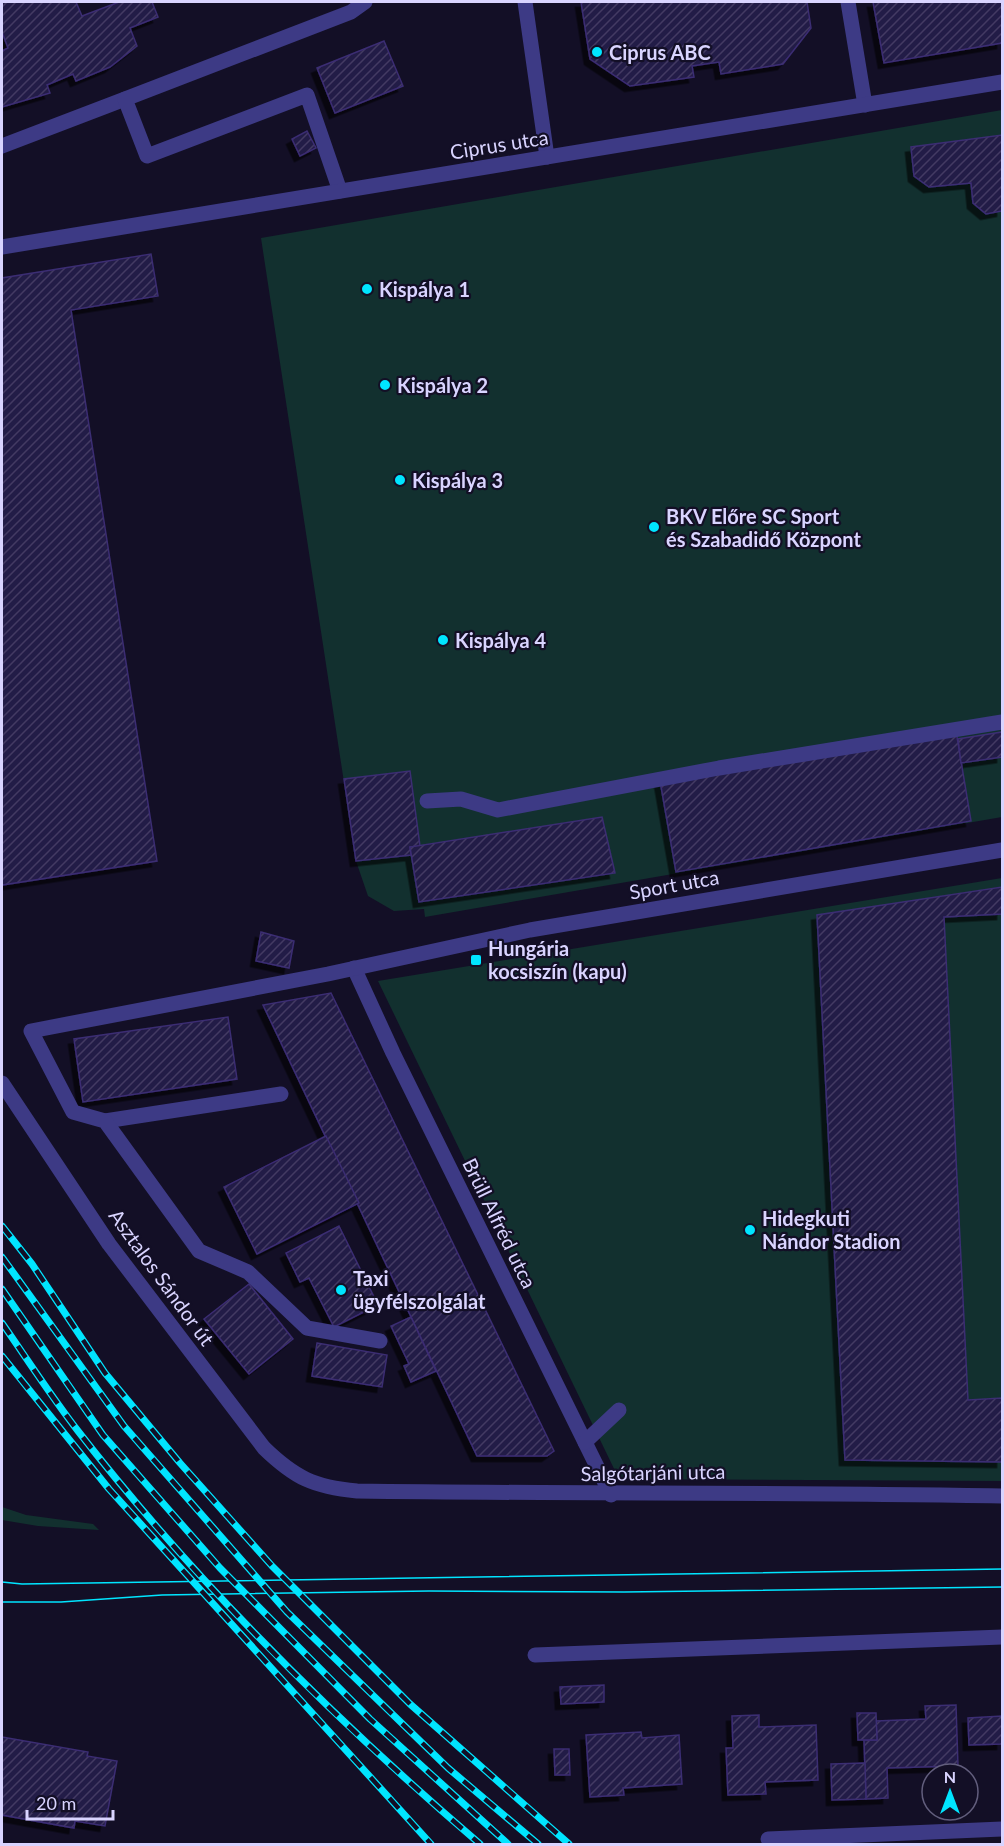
<svg xmlns="http://www.w3.org/2000/svg" width="1004" height="1846" font-family="Lato,sans-serif">
  <style>
    .green { fill: #12302f }
    .building { fill: url(#building-hatch); stroke: #3b2d73; stroke-width: 1.5; filter: url(#shadow) }
    .lines { fill: none; stroke-linecap: round; stroke-linejoin: round }
    .minor { stroke: #3d3a85; stroke-width: 15 }
    .tram { stroke: #00e5ff; stroke-width: 1.5 }
    .rail-casing { stroke: #00e5ff; stroke-width: 7 }
    .rail { stroke: #130f26; stroke-width: 4.5; stroke-dasharray: 14; stroke-linecap: butt }
    .poi-dot { fill: #00e5ff; stroke: #130f26; stroke-width: 2 }
    .labels { text-anchor: middle; dominant-baseline: central; stroke-width: 4.5; stroke-linejoin: round; paint-order: stroke }
    .poi-label { font-size: 20px; font-weight: bold; fill: #d9d4ff; stroke: #130f26; text-anchor: start }
    .street-label { font-size: 20px; fill: #d9d4ff; stroke: #130f26 }
  </style>
  <defs>
    <pattern id="building-hatch" width="6" height="6" patternUnits="userSpaceOnUse" patternTransform="scale(1.5)"><rect width="6" height="6" fill="#241b47"/><path d="M-1 1l2-2M0 6l6-6M5 7l2-2" fill="none" stroke="#433b63"/></pattern>
    <filter id="shadow"><feDropShadow dx="-5.5" dy="5.5" stdDeviation="0" flood-color="#0009"/></filter>
  </defs>
  <rect width="100%" height="100%" fill="#130f26"/>
  <g class="green">
    <path d="M1002,110V817L425,917L424,909L394,911L368,896L356,861L261,238Z"/>
    <path d="M1002,878V1481L619,1479L378,981Z"/>
    <path d="M2,1507L26,1515L93,1524L99,1530L38,1526L2,1520Z"/>
  </g>
  <g class="building">
    <path d="M2,2H76L82,16L119,2H152L158,17L130,28L137,46L110,67L76,81L73,74L47,85L50,93L2,107V51L8,48L2,32Z"/>
    <path d="M581,2H807L811,28L783,64L721,74L719,62L692,66L694,77L630,86L590,59Z"/>
    <path d="M873,2H1002V43L884,63Z"/>
    <path d="M384,41L403,86L335,113L317,68Z"/>
    <path d="M307,131L316,148L300,156L292,139Z"/>
    <path d="M1002,135V211L986,214L973,203L971,183L929,187L914,176L911,147Z"/>
    <path d="M151,254L158,296L71,310L157,861L2,885V278Z"/>
    <path d="M955,725L971,821L676,872L659,775Z"/>
    <path d="M1002,732V757L961,763L958,739Z"/>
    <path d="M410,771L420,846L410,847L411,855L356,861L344,779Z"/>
    <path d="M602,817L615,873L419,902L410,847Z"/>
    <path d="M1002,887V914L944,917L968,1400L1002,1398V1462L845,1460L817,915Z"/>
    <path d="M261,932L294,941L289,968L256,961Z"/>
    <path d="M331,993L554,1451L547,1456H477L263,1005Z"/>
    <path d="M228,1017L237,1079L83,1102L74,1039Z"/>
    <path d="M326,1136L359,1203L257,1254L224,1187Z"/>
    <path d="M339,1226L378,1305L334,1327L309,1278L300,1282L286,1253Z"/>
    <path d="M249,1284L293,1339L249,1374L204,1319Z"/>
    <path d="M411,1317L436,1371L411,1382L404,1366L409,1364L391,1326Z"/>
    <path d="M317,1343L387,1355L382,1387L312,1376Z"/>
    <path d="M604,1685V1702L561,1704L560,1687Z"/>
    <path d="M956,1705L958,1766L887,1768L888,1798L866,1799L864,1740H877L876,1721L926,1719L925,1706Z"/>
    <path d="M857,1713H876L877,1740H858Z"/>
    <path d="M759,1715V1727L816,1725L818,1780L765,1782L766,1794L728,1795L726,1748H733L732,1716Z"/>
    <path d="M1002,1716V1744L969,1745L968,1718Z"/>
    <path d="M641,1732L642,1738L679,1735L682,1784L623,1788L624,1795L590,1797L586,1735Z"/>
    <path d="M2,1737L88,1752L87,1756L117,1761L105,1826L75,1821L74,1828L2,1815Z"/>
    <path d="M554,1749H569L570,1775H555Z"/>
    <path d="M865,1763L866,1799L832,1800L831,1764Z"/>
  </g>
  <g class="lines">
    <g class="minor">
      <path d="M525,2L547,157"/>
      <path d="M848,2L865,105"/>
      <path d="M2,146L125,99"/>
      <path d="M340,191L307,95L147,156L125,99L351,12L365,2"/>
      <path d="M2,247L1002,82"/>
      <path d="M427,801L461,799L498,810L719,768L1002,722"/>
      <path d="M354,968L393,1053L611,1495"/>
      <path d="M2,1083L109,1244L264,1448C295,1478 314,1487 357,1491C572,1494 787,1492 1002,1496"/>
      <path d="M105,1121L281,1094"/>
      <path d="M380,1341L307,1328L248,1272L199,1251L105,1121L73,1112L31,1031L328,974L530,930L1002,850"/>
      <path d="M585,1442L619,1410"/>
      <path d="M535,1655L1002,1637"/>
      <path d="M768,1839L1002,1829"/>
    </g>
    <g class="tram">
      <path d="M2,1582L22,1584C349,1576 676,1574 1002,1569"/>
      <path d="M2,1602H61L162,1595L429,1591L624,1592L1002,1587"/>
    </g>
    <g class="rail-casing">
      <g id="rail">
        <path d="M2,1226L32,1264L105,1373L180,1463L272,1566L410,1704L569,1844"/>
        <path d="M2,1257L124,1426L287,1612L448,1768L538,1844"/>
        <path d="M2,1289L103,1435L220,1568L370,1719L508,1844"/>
        <path d="M2,1323C27,1359 51,1396 78,1431C196,1583 334,1719 480,1844"/>
        <path d="M2,1356L109,1489L431,1844"/>
      </g>
    </g>
    <use href="#rail" class="rail"/>
  </g>
  <g class="poi-dot">
    <circle cx="597" cy="52" r="6"/>
    <circle cx="367" cy="289" r="6"/>
    <circle cx="385" cy="385" r="6"/>
    <circle cx="400" cy="480" r="6"/>
    <circle cx="654" cy="527" r="6"/>
    <circle cx="443" cy="640" r="6"/>
    <rect x="470" y="954" width="12" height="12" rx="3"/>
    <circle cx="750" cy="1230" r="6"/>
    <circle cx="341" cy="1290" r="6"/>
  </g>
  <g class="labels">
    <g class="poi-label">
      <text x="609" y="52">Ciprus ABC</text>
      <text x="379" y="289">Kispálya 1</text>
      <text x="397" y="385">Kispálya 2</text>
      <text x="412" y="480">Kispálya 3</text>
      <text x="666" y="516">BKV Előre SC Sport<tspan x="666" dy="23">és Szabadidő Központ</tspan></text>
      <text x="455" y="640">Kispálya 4</text>
      <text x="488" y="948">Hungária<tspan x="488" dy="23">kocsiszín (kapu)</tspan></text>
      <text x="762" y="1218">Hidegkuti<tspan x="762" dy="23">Nándor Stadion</tspan></text>
      <text x="353" y="1278">Taxi<tspan x="353" dy="23">ügyfélszolgálat</tspan></text>
    </g>
    <g class="street-label">
      <text transform="translate(499 144) rotate(-9)">Ciprus utca</text>
      <text transform="translate(674 884) rotate(-10)">Sport utca</text>
      <text transform="translate(500 1223) rotate(64)">Brüll Alfréd utca</text>
      <text transform="translate(162 1277) rotate(54)">Asztalos Sándor út</text>
      <text transform="translate(653 1472) rotate(-1)">Salgótarjáni utca</text>
    </g>
  </g>
  <rect width="1004" height="1846" fill="none" stroke="#d9d4ff" stroke-width="6"/>
  <g transform="translate(950 1792)"><circle r="28" fill="#130f26" stroke="#625e7d" stroke-width="1.5"/>
  <path d="M0-4.5L10 22L0 15L-10 22Z" fill="#00e5ff"/>
  <text y="-9" font-size="16" font-weight="bold" text-anchor="middle" fill="#d9d4ff">N</text>
  </g>
  <path d="M27 1810v9h86v-9" fill="none" stroke="#d9d4ff" stroke-width="3"/>
  <text x="36" y="1810" font-size="18" fill="#d9d4ff" stroke="#130f26" stroke-width="4.5" paint-order="stroke">20 m</text>
</svg>
